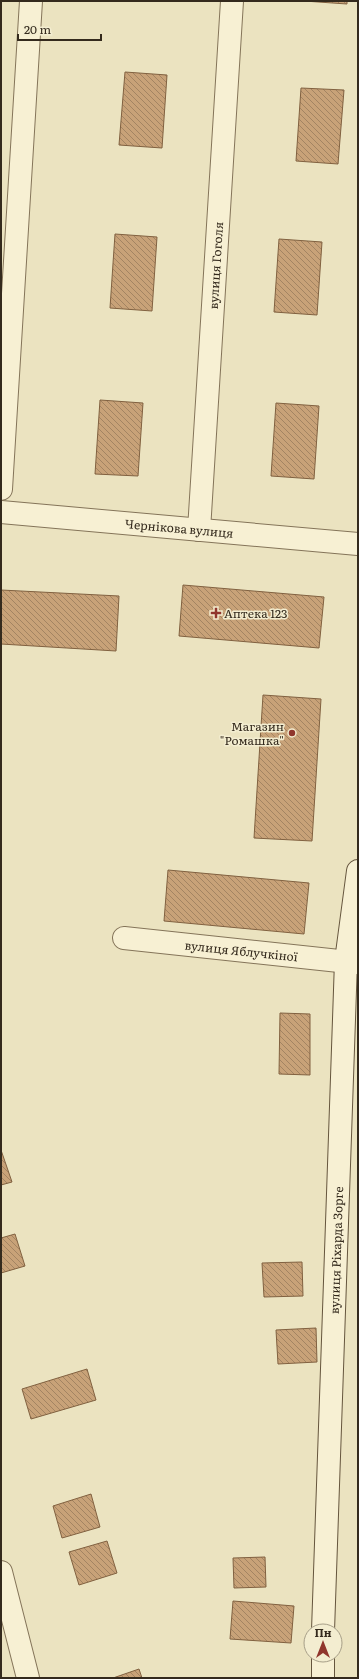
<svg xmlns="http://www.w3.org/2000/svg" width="359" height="1679" font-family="Literata,serif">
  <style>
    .building { fill: url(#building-back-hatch); stroke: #816140 }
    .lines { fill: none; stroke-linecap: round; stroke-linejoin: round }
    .street-casing { stroke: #847459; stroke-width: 24 }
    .secondary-casing { stroke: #65553d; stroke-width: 24 }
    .street { stroke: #f7f0d3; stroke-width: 22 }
    .secondary { stroke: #f7f0d3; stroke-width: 22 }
    .poi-dot { fill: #90362c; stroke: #f3edd0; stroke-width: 1.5 }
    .labels { text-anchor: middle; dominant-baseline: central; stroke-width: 3; stroke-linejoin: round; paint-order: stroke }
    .street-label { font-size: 12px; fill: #342a1d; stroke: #f3edd0 }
    .poi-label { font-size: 12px; fill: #342a1d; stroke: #f3edd0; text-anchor: start }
  </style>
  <defs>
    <pattern id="building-back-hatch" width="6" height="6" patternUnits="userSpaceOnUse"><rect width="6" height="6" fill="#c8a278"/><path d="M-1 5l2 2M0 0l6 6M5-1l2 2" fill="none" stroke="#a38462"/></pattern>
  </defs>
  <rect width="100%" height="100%" fill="#ebe3c0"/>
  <g class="building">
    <path d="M304,1H347V4Z"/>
    <path d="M125,72L167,75L162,148L119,145Z"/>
    <path d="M301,88L344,90L338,164L296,161Z"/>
    <path d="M115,234L157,237L152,311L110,308Z"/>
    <path d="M279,239L322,242L317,315L274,312Z"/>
    <path d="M100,400L143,403L138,476L95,474Z"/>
    <path d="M276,403L319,406L314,479L271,476Z"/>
    <path d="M183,585L324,597L319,648L179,636Z"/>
    <path d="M1,590L119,596L116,651L1,644Z"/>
    <path d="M263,695L321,699L312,841L254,838Z"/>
    <path d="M168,870L309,883L304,934L164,921Z"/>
    <path d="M280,1013L310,1014V1075L279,1074Z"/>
    <path d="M1,1150L12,1182L1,1185Z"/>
    <path d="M15,1234L25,1266L1,1273V1238Z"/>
    <path d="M302,1262L303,1296L264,1297L262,1263Z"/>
    <path d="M316,1328L317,1362L278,1364L276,1330Z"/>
    <path d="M87,1369L96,1400L31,1419L22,1389Z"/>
    <path d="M91,1494L100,1527L62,1538L53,1506Z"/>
    <path d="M107,1541L117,1573L79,1585L69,1552Z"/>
    <path d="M265,1557L266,1587L234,1588L233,1558Z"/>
    <path d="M233,1601L294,1606L291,1643L230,1639Z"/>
    <path d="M139,1669L142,1678H113Z"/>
  </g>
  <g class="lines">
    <g class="street-casing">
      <g id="street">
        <path d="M1,489L31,1"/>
        <path id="s1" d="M1,512L358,544"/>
        <path id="s2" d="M199,530L232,1"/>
        <path id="s3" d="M124,938L358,963"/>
        <path d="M1,1572L28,1678"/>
      </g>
    </g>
    <g class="secondary-casing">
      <g id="secondary">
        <path id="s4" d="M323,1631L346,961L358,871"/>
        <path d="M323,1655V1678"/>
      </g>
    </g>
    <use href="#street" class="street"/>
    <use href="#secondary" class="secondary"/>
  </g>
  <g class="poi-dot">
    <path d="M214 607h4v4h4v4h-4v4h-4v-4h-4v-4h4z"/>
    <circle cx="292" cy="733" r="4"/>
  </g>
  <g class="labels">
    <g class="street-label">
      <text stroke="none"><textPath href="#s2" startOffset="265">вулиця Гоголя</textPath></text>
      <text stroke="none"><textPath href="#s1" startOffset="179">Чернікова вулиця</textPath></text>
      <text stroke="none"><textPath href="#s3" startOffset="118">вулиця Яблучкіної</textPath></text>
      <text stroke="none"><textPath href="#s4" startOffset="381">вулиця Ріхарда Зорге</textPath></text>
    </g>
    <g class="poi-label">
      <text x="224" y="613">Аптека 123</text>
      <text x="284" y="726" text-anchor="end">Магазин<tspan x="284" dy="14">"Ромашка"</tspan></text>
    </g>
  </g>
  <rect width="359" height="1679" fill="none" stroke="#342a1d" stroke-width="4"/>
  <g transform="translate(323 1643)"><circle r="19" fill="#f3edd0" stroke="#a79f88"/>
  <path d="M0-3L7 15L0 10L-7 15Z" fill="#90362c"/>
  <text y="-6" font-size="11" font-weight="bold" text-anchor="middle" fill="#342a1d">Пн</text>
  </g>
  <path d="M18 34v6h83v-6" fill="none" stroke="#342a1d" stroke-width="2"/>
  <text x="24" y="34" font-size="12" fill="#342a1d" stroke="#f3edd0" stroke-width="3" paint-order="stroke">20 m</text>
</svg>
